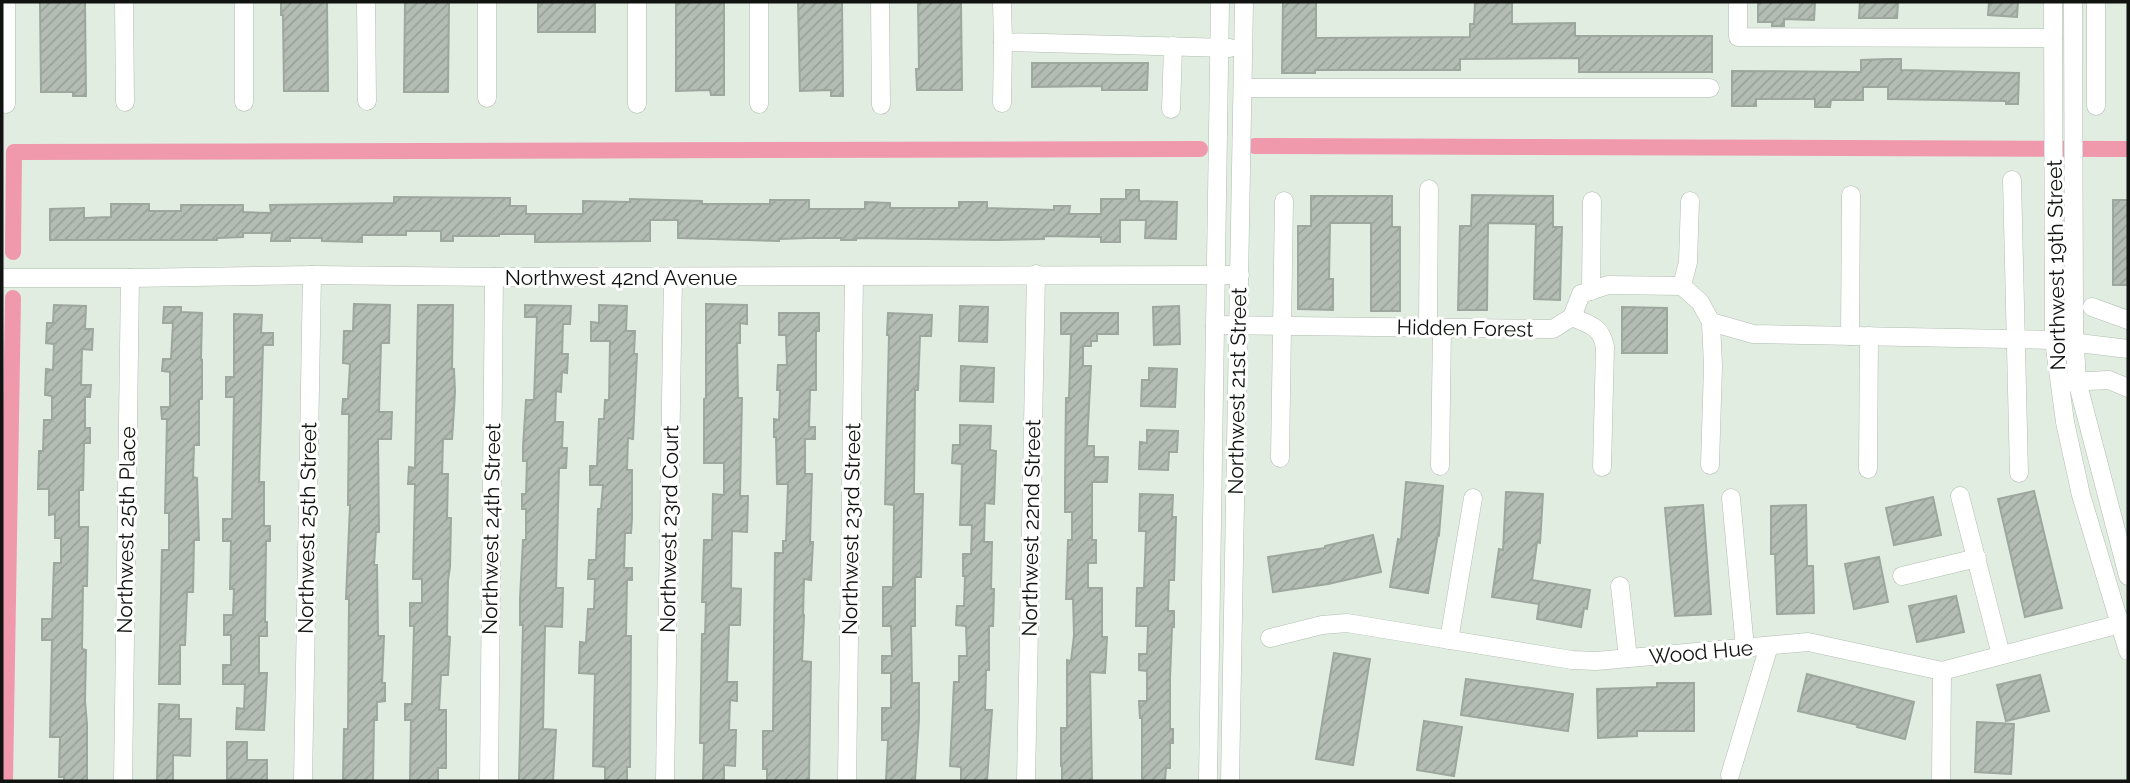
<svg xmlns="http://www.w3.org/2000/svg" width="2130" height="783" font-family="Raleway,sans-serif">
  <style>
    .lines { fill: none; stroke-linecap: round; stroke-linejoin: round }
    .canal { stroke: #f098ac; stroke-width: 16 }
    .building { fill: url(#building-hatch); stroke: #9da79d; stroke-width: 2 }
    .minor-casing { stroke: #b2bdb2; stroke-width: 19 }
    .minor { stroke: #fff; stroke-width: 18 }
    .labels { text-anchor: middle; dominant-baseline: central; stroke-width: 6; stroke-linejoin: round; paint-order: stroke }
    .street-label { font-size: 21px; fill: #101310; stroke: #fff }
  </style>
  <defs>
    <pattern id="building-hatch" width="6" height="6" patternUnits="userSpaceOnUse" patternTransform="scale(1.75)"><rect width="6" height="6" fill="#b3bdb3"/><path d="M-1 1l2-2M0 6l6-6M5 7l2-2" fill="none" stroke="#99a299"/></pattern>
  </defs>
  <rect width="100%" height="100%" fill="#e2ede2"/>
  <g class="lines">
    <g class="canal">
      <path d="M1255,146L2128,149"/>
      <path d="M13,252L14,152L1200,149"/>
      <path d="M5,781L13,298"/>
    </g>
  </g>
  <g class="building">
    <path d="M40,2H85L86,96H73V92H41Z"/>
    <path d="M281,2H327L328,91H284L283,15H281Z"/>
    <path d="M405,2H449L448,92H404Z"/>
    <rect x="538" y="2" width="57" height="30"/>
    <path d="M676,2H724V95H711L710,90L676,91Z"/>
    <path d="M798,2H842L843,96H831V90L800,91Z"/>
    <path d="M918,2H961L962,90H917L916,69H919Z"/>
    <path d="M1283,2H1316V38L1470,37V24H1474L1475,2H1512V24L1575,23V36H1712V72H1579V58L1460,59V70H1315V73H1282Z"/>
    <path d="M1758,2H1815L1814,20L1784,19V26H1772V22H1758Z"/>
    <path d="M1860,2H1898L1897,18H1859Z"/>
    <path d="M1989,2H2018L2017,17L1988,15Z"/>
    <path d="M1889,59H1901V70L2019,73L2018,104H2006V101L1888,99V87H1863V100H1831L1830,107H1815V99H1756V106H1732V71L1861,72V60Z"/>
    <path d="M1032,63H1148L1147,90H1102V86L1032,87Z"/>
    <path d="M1126,190H1139V201L1177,202L1176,239L1145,238L1146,220H1120V242H1101V237L1044,236V239L997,240L856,238V240H841V238H809L779,239V241L678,238V220H650V241L535,242V234H499V236H453V241H441V231H406V235H362V242L322,241V238H290V241H271L272,233H243V237L217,238V240H50V209L84,208V218L111,217V204H149V211H181V205H243V212L271,213L270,205L394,203V197L510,198V206H526V214H583V201L630,202V199L702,201V204H770V200H809V209H865V202L890,203V208H959V202H987V208L1054,210V206H1070L1069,214H1101V199H1126Z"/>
    <path d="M1472,195L1553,196V227H1562L1560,300L1534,299L1536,224L1488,223L1487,310H1458L1460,226H1471Z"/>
    <path d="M1311,196H1392V227H1400V311H1371V223H1330L1329,279H1333V310L1298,309V226H1311Z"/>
    <rect x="2113" y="200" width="15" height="85"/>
    <path d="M354,304L390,305L389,343H381L379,412H392L391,439H378L379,532H376L374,565H377L378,636H384L382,683H385V701L377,702V720H374L373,781H343L344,729H348L349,599H346L350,505H348L349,414H342L343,399H348L350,364L343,363L344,331H353Z"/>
    <path d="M706,304L747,305V324L740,323V343H737L738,398H742L740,496H748L747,532L732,531L731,588L741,589L740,625H729L727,682H737V701L730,700L729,730H736L735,766L724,765V781H703L704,743H700L702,634H705L706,602H702L704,540H712L713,494L724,495V463H704V399L706,398Z"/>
    <path d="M54,305L86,306L85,329H93L92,350L82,349L81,385H91L90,397H85V428H90V443H84L83,490H79V527H88L87,586H83L82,649L86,650L85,701L87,724V781H64V777H59L60,737H50L52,640H42V619H52L54,563H61V538H55V514L49,515V489H38L39,451H43L44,420H52V396L45,395L46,369L53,370L54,344L46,343L47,323H53Z"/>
    <path d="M418,305H453L452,369H454L455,392L453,425L452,439H443L442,474H448L447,518H451L450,567L448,580L447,636L450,637L448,675H441L439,710H446V768H438V781H410L411,720H405V704H412L414,626H410V603H422V579H413L415,484H408L409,467L415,468Z"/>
    <path d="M525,305L571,306L570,324H563L562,354H568L567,373L562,372L561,392L556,391L555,422H563L562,448H567L566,468H559L556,588H563L562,627L545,626L543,729L556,730L553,781H519L523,625H520V599L523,540H526V509H522V494H526L527,461H523V447L526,400H534L537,317H525Z"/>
    <path d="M599,305L627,306L626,331H635L634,354H637L633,439L628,438L627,470H632V519L631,533H625L624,568H632V580H627L626,636H631L630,767H627V781H605V767L593,766L595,674L579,673L580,642L586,643L588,609H594L595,579H588L589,560H596L598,509H601L603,485H590V466H597L599,419H604L605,400H609L610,341H591V322L599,323Z"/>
    <path d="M960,306L988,307L987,342L959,341Z"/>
    <path d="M1179,306L1180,344L1154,345L1153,307Z"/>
    <path d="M164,307H181V312L202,313L201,360H202V399H199V445H194L193,477L197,478L199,540H194L193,592H187L185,645H180V684H159L162,550H169V513H165L167,419H162L161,407H170V372L162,371L163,359H171L173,323H163Z"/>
    <path d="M1622,307L1667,308V353H1622Z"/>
    <path d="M779,313H819V331H816V390H810L809,427H815V439H805V474H812L810,542H813L811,580L804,579L803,615H804L802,661L811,662L809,781H767V769H763V731H773L775,553H783V541H786L788,484H777L776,437H774V419L779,420L780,390H777L778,365H787L786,335H779Z"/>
    <path d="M888,313L932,315L931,336H920L918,390H915L914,494H923L921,577H915V626H911L912,683H919V720L915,781H886L888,740H882V708H891V673H882V656H892L891,626H883V587H893L894,505L885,504L889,335H887Z"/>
    <path d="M1061,313H1118V334H1097V341H1091V346H1083V366H1091L1087,446H1094V457H1108L1107,482H1092V540H1096V563H1088V588H1102V637H1107L1105,673L1090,672L1092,781H1062V766H1061V728H1067V660L1071,661L1074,635L1073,599H1066L1068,540H1072V512H1065V481L1066,398H1069L1071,334H1061Z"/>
    <path d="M234,314L262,315L261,333H273V345H263L259,482H264V526H270V541H266L265,622H267V636H259V673H267L264,730L236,729L237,708L244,709L245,684H223V665H231V635H224V615H233L234,589H230L231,541H223V519H232L234,397H226V377H234Z"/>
    <path d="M961,366L994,368L993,402L960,401Z"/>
    <path d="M1149,368L1177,369L1175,407L1141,406L1142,380H1149Z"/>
    <path d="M960,425L991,426L990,450L996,451L994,504L985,503L984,542H992L991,589H994L993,626H989V670H986L985,710H992L987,781H961V767L950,766L954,682H959V656H967L966,626L956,625L957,606H964L965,576H963V554H971L972,525H960L962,464L952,463L953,445H960Z"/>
    <path d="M1147,430L1178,431L1177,452H1169L1168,470L1139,469L1140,442L1147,443Z"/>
    <path d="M1406,482L1443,486L1439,535L1438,534L1428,593L1390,587L1398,539L1401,540Z"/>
    <path d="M2034,491L2062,608L2025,617L1998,499Z"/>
    <path d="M1506,492L1543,494L1540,543L1537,542L1532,580L1590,590L1587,609L1584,608L1581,627L1537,619L1539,604L1492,597L1499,549L1503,550Z"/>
    <path d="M1140,494L1173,495L1172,517H1176L1174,580H1169L1168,611H1174V627H1172L1170,678V729H1173V743H1170V768H1166L1165,781H1142V718H1140L1139,701H1147V671L1139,670V654H1147L1148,626H1136L1137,588H1144L1146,531H1139Z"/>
    <path d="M1933,497L1941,535L1894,545L1886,508Z"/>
    <path d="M1703,505L1711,614L1675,616L1665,508Z"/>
    <path d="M1806,505L1807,566H1813L1814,613L1777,614L1775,554H1771V506Z"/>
    <path d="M1373,535L1381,572L1328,584L1273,592L1268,557L1325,548V546Z"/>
    <path d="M1879,557L1888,602L1854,609L1845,564Z"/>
    <path d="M1956,596L1964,632L1917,642L1909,606Z"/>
    <path d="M1334,653L1370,659L1353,765L1316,759Z"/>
    <path d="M1807,674L1914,702L1905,739L1857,727L1858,725L1798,711Z"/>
    <path d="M2040,675L2049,711L2006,721L1997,685Z"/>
    <path d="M1466,679L1573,694L1568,731L1461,715Z"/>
    <path d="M1657,683H1694V731H1637V736L1598,738L1597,689L1657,687Z"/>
    <path d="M159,704L179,705V719H191L190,756L173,755V781H157Z"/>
    <path d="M1424,721L1462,727L1454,776L1417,770Z"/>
    <path d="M1977,722L2014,724L2011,774L1975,772Z"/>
    <path d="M227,742H247V760H267V780L227,779Z"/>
  </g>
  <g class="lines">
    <g class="minor-casing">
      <g id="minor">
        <path d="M6,2V104"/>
        <path d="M124,2L125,102"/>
        <path d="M366,2L367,101"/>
        <path d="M487,2V98"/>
        <path d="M880,2L881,105"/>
        <path d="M1002,2L1003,42L1230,48"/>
        <path d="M1738,2V37L2053,38"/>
        <path d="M2053,2L2054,340L2065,422L2081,495L2128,651"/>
        <path d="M2073,2L2074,331L2077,381L2128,576"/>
        <path d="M2096,2V106"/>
        <path d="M1243,88H1710"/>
        <path d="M244,102V2"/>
        <path d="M1002,103L1003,42"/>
        <path d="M637,104V2"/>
        <path d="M759,104V2"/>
        <path d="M1171,109L1173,46"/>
        <path d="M2012,180L2019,473"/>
        <path d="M2,278H130L312,275L494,277L1240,275"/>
        <path d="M1682,286L1688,262L1690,201"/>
        <path d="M1591,291L1592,201"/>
        <path d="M2092,307L2128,320"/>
        <path d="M1572,317C1590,325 1601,326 1605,347L1602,467"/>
        <path d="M1215,325L1553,329L1572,317L1581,294L1608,285L1682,286L1700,302L1711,322L1753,334L2054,340L2128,349"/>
        <path d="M1428,328L1429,189"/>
        <path d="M1850,336L1851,195"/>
        <path d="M2067,382L2109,380L2128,388"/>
        <path d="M1280,458L1284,201"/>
        <path d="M1710,465L1713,366L1711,322"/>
        <path d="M1440,466L1442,328"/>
        <path d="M1868,469L1869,336"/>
        <path d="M1960,496L2001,655"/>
        <path d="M1731,498L1745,648"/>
        <path d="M1902,576L1977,558"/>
        <path d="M1620,586L1628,658"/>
        <path d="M1270,638L1322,625L1347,623L1572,660L1596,661L1808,642L1942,671L2128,622"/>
        <path d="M1449,640L1473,498"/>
        <path d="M1730,775L1769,646"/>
        <path d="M1941,778L1942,671"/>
        <path d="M123,781L130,278"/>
        <path d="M303,781L312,275"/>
        <path d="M489,781L494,277"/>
        <path d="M665,781L673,277"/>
        <path d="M847,781L854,277"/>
        <path d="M1026,781L1036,274"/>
        <path d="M1208,781L1220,2"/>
        <path d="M1230,781L1244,2"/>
      </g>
    </g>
    <use href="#minor" class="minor"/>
  </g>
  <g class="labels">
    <g class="street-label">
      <text transform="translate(2056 265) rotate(-91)">Northwest 19th Street</text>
      <text x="621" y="277">Northwest 42nd Avenue</text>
      <text transform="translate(1465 328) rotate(1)">Hidden Forest</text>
      <text transform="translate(1237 391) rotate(-89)">Northwest 21st Street</text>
      <text transform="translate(307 528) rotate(-89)">Northwest 25th Street</text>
      <text transform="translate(1031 528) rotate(-89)">Northwest 22nd Street</text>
      <text transform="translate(491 529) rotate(-89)">Northwest 24th Street</text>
      <text transform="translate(669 529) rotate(-89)">Northwest 23rd Court</text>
      <text transform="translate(851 529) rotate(-89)">Northwest 23rd Street</text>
      <text transform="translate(126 530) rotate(-89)">Northwest 25th Place</text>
      <text transform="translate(1701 652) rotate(-5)">Wood Hue</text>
    </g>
  </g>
  <rect width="2130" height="783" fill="none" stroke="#101310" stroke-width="7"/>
</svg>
